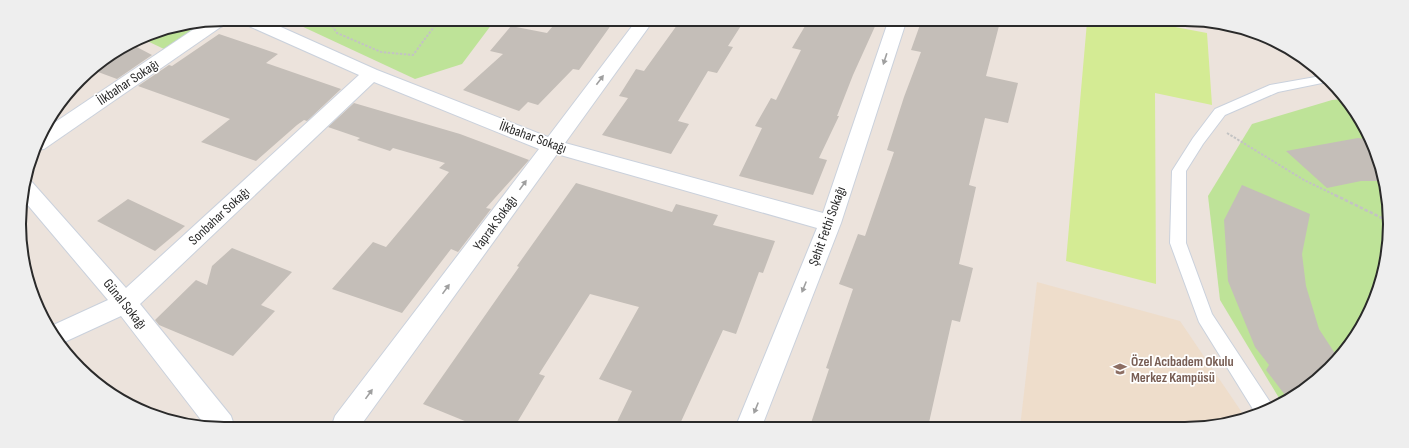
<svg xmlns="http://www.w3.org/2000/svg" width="1409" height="448" font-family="'Sofia Sans Condensed',sans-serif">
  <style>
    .education { fill: #eeddcb }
    .green { fill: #bee398 }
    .pitch { fill: #d4eb94 }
    .building { fill: #c4beb8 }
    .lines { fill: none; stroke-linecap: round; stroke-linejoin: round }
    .lane-casing { stroke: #cad1dc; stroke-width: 2 }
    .street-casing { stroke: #cad1dc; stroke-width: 2 }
    .path-far1 { stroke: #c3c3c3; stroke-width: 2; stroke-dasharray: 2.5 1.5; stroke-linecap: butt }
    .path { stroke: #c3c3c3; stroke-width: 2.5; stroke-dasharray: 3.5 2; stroke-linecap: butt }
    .lane { fill: #fff; fill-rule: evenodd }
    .street { fill: #fff; fill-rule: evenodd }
    .oneway { fill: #9f9f9f }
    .labels { text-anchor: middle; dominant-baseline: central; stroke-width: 3.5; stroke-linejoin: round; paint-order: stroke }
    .street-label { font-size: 14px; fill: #2a2a2a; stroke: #fff }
    .education-label { font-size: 14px; font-weight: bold; fill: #785e54; stroke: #fff; text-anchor: start }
    .rim { fill: none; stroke: #2a2a2a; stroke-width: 2 }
  </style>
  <rect width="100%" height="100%" fill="#ece3dc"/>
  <path class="education" d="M1037,282L1180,321L1245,417L1212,427H1020Z"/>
  <g class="green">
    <path d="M305,19L495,20L462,64L415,79L299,25Z"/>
    <path d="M205,23L164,49L141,38L146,35Z"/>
    <path d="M1344,99L1356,110L1386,184V264L1363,326L1330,369L1282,403L1220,300L1208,196L1252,124L1332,100Z"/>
  </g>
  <path class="pitch" d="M1087,22L1154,23L1207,33L1212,105L1155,93L1156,284L1066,261Z"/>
  <g class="building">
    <path d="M558,20L614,21L579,70L573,69L538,105L528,102L519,111L463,90L503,54L490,51L511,26L547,33Z"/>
    <path d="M680,21H744L728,46L733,47L717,73L708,71L678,121L689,124L671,154L602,135L628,98L619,96L636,69L644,71Z"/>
    <path d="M808,21L877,22L853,75L837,116H839L819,158L827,160L813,195L739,176L762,128L755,126L771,98L776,100L801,50L792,48Z"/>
    <path d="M921,22H1000L986,76L1018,83L1008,123L985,118L969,185L976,187L959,264L973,268L960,322L952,320L928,427L810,426L829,369L826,368L853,289L839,284L858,234L865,236L894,152L887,150L904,97L921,52L911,50Z"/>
    <path d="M219,34L278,54L266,63L341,89L307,121L304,120L297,125L256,161L201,142L230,119L138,86L169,65L172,66Z"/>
    <path d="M131,44L152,55L117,79L90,69Z"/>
    <path d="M354,103L460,134L529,160L486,208L491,209L458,252L451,249L402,313L332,289L373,242L386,247L449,172L439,168L445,163L393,148L390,151L357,140L360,138L328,127Z"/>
    <path d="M1358,138L1367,139L1385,181H1361L1327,188L1286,151Z"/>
    <path d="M576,183L672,212L676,204L718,215L713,225L775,241L763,273L759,272L736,334L723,330L679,426H615L632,391L599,379L639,307L590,294L539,374L545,376L515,426H477L423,404L519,267L517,266Z"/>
    <path d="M1242,185L1310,214L1302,254L1306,286L1319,329L1338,358L1330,369L1288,399L1266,370L1269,365L1255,347L1228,281L1224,220Z"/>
    <path d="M128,199L185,226L155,251L97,221Z"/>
    <path d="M232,248L292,272L261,305L275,311L233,356L159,325L155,320L196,280L207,285L212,266Z"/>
  </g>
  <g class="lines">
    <g class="lane-casing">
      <path id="lane" d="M1321,76L1327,82L1278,92L1225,115L1203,144L1186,171V243L1212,314L1274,408L1256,414L1199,322L1170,243L1172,171L1193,138L1215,109L1270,85Z"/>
    </g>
    <g class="street-casing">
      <g id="street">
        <path d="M227,19L225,24L44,149L35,150L42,131L203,23Z"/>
        <path d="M240,19H263L377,70L548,137L636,21H653L565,143L823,213L888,22H906L841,223L762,426H736L817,228L557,154L361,425H332L335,416L539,149L374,82L140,304L231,416L234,425H205L121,316L60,344L54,338L49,327L108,300L21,197L26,179L31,181L126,288L359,75L242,23Z"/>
      </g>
    </g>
    <g class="path-far1">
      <path d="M327,19L337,33L381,52L413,55L439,20"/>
      <path d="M1227,133L1304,180L1337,196"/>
    </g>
    <path class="path" d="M1335,195L1386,220"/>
    <use href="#lane" class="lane"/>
    <use href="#street" class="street"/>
  </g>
  <defs><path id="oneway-solid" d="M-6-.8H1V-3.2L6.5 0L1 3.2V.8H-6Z"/></defs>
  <g class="oneway">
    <use href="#oneway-solid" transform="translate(885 59) rotate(108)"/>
    <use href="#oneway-solid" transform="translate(600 80) rotate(-53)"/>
    <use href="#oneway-solid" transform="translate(523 185) rotate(-54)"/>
    <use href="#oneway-solid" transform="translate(804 287) rotate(112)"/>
    <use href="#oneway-solid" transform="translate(446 289) rotate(-54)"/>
    <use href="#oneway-solid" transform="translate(369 394) rotate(-54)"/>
    <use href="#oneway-solid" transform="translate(756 408) rotate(112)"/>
  </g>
  <defs>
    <g id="school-bare" transform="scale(1.08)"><path d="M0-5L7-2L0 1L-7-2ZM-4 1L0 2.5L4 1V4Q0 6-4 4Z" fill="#8d6e63" stroke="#fff" stroke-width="2.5" paint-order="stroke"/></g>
  </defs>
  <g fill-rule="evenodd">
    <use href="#school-bare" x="1120" y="369"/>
  </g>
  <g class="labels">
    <g class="street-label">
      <text transform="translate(128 82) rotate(-34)">İlkbahar Sokağı</text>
      <text transform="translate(533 137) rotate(20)">İlkbahar Sokağı</text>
      <text transform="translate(219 216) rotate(-43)">Sonbahar Sokağı</text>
      <text transform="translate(495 223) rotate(-54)">Yaprak Sokağı</text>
      <text transform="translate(827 226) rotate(-70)">Şehit Fethi Sokağı</text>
      <text transform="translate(125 304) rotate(51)">Günal Sokağı</text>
    </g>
    <g class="education-label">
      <text x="1131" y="361">Özel Acıbadem Okulu<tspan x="1131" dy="16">Merkez Kampüsü</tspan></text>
    </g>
  </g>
  <path d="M0 0H1409V448H0ZM224 26H1185A198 198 0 0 1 1383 224V224A198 198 0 0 1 1185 422H224A198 198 0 0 1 26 224V224A198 198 0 0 1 224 26Z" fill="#eee" fill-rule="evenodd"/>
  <path class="rim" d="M224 26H1185A198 198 0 0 1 1383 224V224A198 198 0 0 1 1185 422H224A198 198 0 0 1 26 224V224A198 198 0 0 1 224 26Z"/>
</svg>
